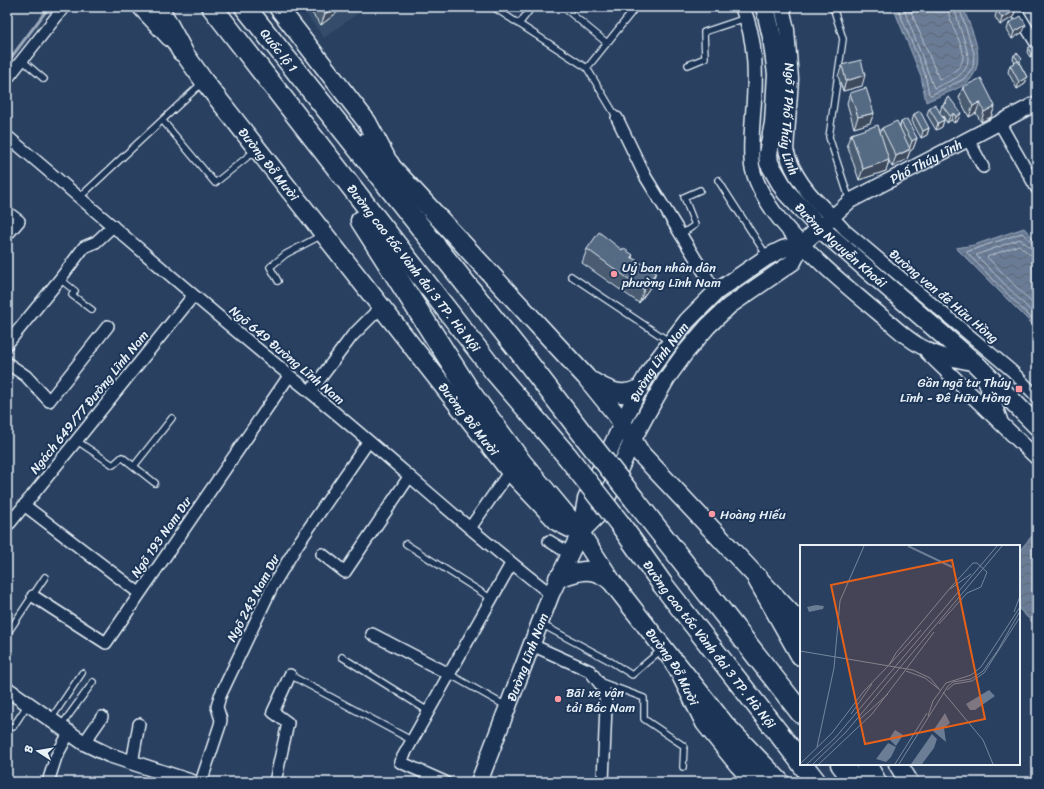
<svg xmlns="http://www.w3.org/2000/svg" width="1044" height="789" font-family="Sriracha,sans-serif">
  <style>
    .built { fill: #364d6b }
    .water { fill: url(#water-waves); stroke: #9dabbd }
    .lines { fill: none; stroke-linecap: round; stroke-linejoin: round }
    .shore { stroke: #b6c2d0; stroke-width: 1 }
    .stream { stroke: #9dabbd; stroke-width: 3 }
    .service-casing { stroke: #e8f1f8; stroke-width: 8 }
    .minor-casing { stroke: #e8f1f8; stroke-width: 14 }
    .tertiary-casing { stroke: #e8f1f8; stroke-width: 17 }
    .secondary-casing { stroke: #e8f1f8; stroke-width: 19 }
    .primary-casing { stroke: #e8f1f8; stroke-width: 21 }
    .trunk-casing { stroke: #e8f1f8; stroke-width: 21 }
    .motorway-casing { stroke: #e8f1f8; stroke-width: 23 }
    .service { stroke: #1d3557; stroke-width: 5.5 }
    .minor { stroke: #1d3557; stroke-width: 11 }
    .tertiary { stroke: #1d3557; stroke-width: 14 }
    .secondary { stroke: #1d3557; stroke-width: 16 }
    .primary { stroke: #1d3557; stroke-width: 18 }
    .trunk { stroke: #1d3557; stroke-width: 18 }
    .motorway { stroke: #1d3557; stroke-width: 20 }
    .motorway-bridge-casing { stroke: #e8f1f8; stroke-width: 23; stroke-linecap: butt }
    .motorway-bridge { stroke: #1d3557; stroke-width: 20 }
    .wall { fill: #495b71; stroke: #e8f1f8 }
    .shaded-wall { fill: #3c4a5c; stroke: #e8f1f8 }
    .building { fill: #556a83; stroke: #e8f1f8 }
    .poi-dot { fill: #ff9aa2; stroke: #1d3557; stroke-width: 1.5 }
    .labels { text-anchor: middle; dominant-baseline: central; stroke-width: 4; stroke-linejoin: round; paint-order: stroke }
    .street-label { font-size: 13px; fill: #e8f1f8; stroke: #1d3557 }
    .poi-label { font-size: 13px; fill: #e8f1f8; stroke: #1d3557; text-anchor: start }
    .inset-river { fill: none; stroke: #6b7c95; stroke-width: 2 }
    .inset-road { fill: none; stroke: #75879d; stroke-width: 1 }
    .view { fill: #e86118; fill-opacity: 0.15; stroke: #e86118; stroke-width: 2 }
    .inset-edge { fill: none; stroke: #e8f1f8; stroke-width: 2 }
  </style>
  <defs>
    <pattern id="water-waves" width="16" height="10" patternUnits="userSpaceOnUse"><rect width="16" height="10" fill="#6b7c95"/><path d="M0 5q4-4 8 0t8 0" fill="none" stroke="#5a6573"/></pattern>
  </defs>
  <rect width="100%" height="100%" fill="#294061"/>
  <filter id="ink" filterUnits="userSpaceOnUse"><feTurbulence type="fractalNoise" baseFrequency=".025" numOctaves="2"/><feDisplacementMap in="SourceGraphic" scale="8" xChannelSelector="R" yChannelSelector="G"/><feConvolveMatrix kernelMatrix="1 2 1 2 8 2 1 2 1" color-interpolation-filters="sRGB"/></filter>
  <g filter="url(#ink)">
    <path class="built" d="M301,7H364L365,8L324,38Z"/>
    <g class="water">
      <path d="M893,7H963C971,30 989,61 968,82C962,88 936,97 926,102L921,76Z"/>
      <path d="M1024,228L1037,242V329L956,248L974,245Z"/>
      <path d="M1033,535L1037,539V627L1019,609V551Z"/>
    </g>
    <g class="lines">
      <g class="shore">
        <path d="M897,7L925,74L929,94L931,95L964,79L973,67L974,53L959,7"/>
        <path d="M903,7L934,88C976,72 972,63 959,25C958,19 955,13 954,7"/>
        <path d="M909,7L939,79C986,61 950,39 948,7"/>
        <path d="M1037,244L1033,243L1022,233L966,252L1037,324"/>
        <path d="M1037,249L1031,248L1020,239L976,255L1037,317"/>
        <path d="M1037,255L1029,254L1019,245L987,257L1037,308"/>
      </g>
      <path class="stream" d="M7,63L49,7"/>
      <g class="service-casing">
        <g id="service">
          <path d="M493,7L587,68L617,118"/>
          <path d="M563,7L607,43"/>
          <path d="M833,7L843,39L829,137L850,201"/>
          <path d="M519,24L532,7"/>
          <path d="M22,60L44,79"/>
          <path d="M688,65L705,58L704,32L746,18"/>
          <path d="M587,68L632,12L627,7"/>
          <path d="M163,121L215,183L256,150"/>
          <path d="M718,180L767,256"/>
          <path d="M80,197L202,83"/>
          <path d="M680,235L695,225L684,197L700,190"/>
          <path d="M571,276L670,342"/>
          <path d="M60,279L75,291L72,295L92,310"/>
          <path d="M278,281L270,267L286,254L322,235"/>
          <path d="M77,441L113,465L122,457L155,483"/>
          <path d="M134,466L172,418"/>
          <path d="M406,544L492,599"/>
          <path d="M541,624L610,661L632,675L661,650"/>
          <path d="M7,634L45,577"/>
          <path d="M342,657L428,711"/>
          <path d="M449,674L506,706"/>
          <path d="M290,675L411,740"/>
          <path d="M601,682L644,698V719L684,746L683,767"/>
          <path d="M51,719L82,673"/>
          <path d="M61,726L93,682"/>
          <path d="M13,727L28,704"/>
        </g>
      </g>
      <g class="minor-casing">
        <g id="minor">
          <path d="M1014,7L1037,45"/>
          <path d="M7,79L64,7"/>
          <path d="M617,118L645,176L716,292"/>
          <path d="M999,122L1037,189"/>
          <path d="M7,136C108,221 207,309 310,392C392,458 468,531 551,594"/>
          <path d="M968,139L983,167"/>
          <path d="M7,212L19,221L7,235"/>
          <path d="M832,216L845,230L1012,371L1037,397"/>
          <path d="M7,344L60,279L84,247L96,242L113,226"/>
          <path d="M7,363L26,376L49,401L108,326"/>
          <path d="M310,392L352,336L381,307"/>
          <path d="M24,505L139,593"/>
          <path d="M7,521L10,523L193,296"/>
          <path d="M470,528L510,471"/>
          <path d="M549,541L570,554"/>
          <path d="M322,554L345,572L409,477"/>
          <path d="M33,596L106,643L289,376"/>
          <path d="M372,634L449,674"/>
          <path d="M532,645L590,671L604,689L606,705L603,782"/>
          <path d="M84,743L102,717"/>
          <path d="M132,763L139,724"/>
          <path d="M48,782L56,757L69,733"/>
          <path d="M201,782L220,725L221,720L217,707L220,696L272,587L298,544L368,442"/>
          <path d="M275,782L288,723L273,712L290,675"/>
          <path d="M445,782L400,762L511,564"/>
        </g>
      </g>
      <g class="tertiary-casing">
        <g id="tertiary">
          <path d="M742,7C757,40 756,79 753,114C752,131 750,149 752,166C755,182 765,199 774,212C802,250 847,287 883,317C896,328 909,341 924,348C940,357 959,360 976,364"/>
          <path id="s1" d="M782,7L787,30L791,79L786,150C793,177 811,198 832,216"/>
          <path id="s2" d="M820,228L850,201L1037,103"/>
          <path d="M928,353L1037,458"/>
          <path d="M982,372L1000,420"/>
          <path d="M7,689L84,743L109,755L192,782"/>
        </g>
      </g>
      <g class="secondary-casing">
        <g id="secondary">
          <path d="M580,533L601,512L632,441L647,413L667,378L685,353L708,326L729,306L793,262L802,244L820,228"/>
          <path id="s3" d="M479,782L551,594L580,533L586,499L639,389L652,367L687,321L716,292L767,257L783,249L802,244"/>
        </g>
      </g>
      <g class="primary-casing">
        <g id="primary">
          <path d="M142,7L170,37"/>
          <path d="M278,7L367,122L386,158"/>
          <path id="s4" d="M765,7L772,37L777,74L774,123L768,154L769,163L786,192L820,228L976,364L1037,426"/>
          <path id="s5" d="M174,39L204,81L510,471L558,522L580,533L612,582L675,663L705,723L738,764L755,782"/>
          <path d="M622,423L641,454L801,624"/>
          <path d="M558,578C579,571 592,565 611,581"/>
          <path d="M898,764L909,782"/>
        </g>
      </g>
      <g class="trunk-casing">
        <g id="trunk">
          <path d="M389,164L586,377L616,414L622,423"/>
          <path d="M593,382C608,391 622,398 639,389"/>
        </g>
      </g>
      <g class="motorway-casing">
        <g id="motorway">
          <path d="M158,7L182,51"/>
          <path id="s6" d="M212,7L495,372L567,456"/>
          <path id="s7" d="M245,7L516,347L585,437"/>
          <path d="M367,143L389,164"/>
          <path d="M361,221L470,392L521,462L580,533"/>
          <path d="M634,499L801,713"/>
          <path id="s8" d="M620,524L663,585L801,762"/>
          <path d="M758,579L801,655"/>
          <path d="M675,663L725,726L779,782"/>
          <path d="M802,764L816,782"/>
          <path d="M841,764L855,782"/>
          <path d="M866,764L876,782"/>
        </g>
      </g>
      <use href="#service" class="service"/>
      <use href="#minor" class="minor"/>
      <use href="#tertiary" class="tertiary"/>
      <use href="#secondary" class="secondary"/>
      <use href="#primary" class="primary"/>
      <use href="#trunk" class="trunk"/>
      <use href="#motorway" class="motorway"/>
      <g class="motorway-bridge-casing">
        <g id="motorway-bridge">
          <path d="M585,437L634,499"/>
          <path d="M567,456L620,524"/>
        </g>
      </g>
      <use href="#motorway-bridge" class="motorway-bridge"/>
    </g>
    <g class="wall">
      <path d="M313,7H344L321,25L311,12Z"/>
      <path d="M997,10L1013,17L1000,25L995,17Z"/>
      <path d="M1009,23L1023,32L1012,39L1007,30Z"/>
      <path d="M1037,47V53L1030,57L1027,52L1028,48Z"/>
      <path d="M1014,55L1021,63L1020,64L1027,77L1025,84L1017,89L1008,72L1010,65L1015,63L1013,59Z"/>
      <path d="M1037,56V64L1035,65L1033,61L1034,58Z"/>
      <path d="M842,65L862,86L843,91L838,76Z"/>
      <path d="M963,87L995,106L991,117L981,122L976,113L969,117L959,98Z"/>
      <path d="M850,93L874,113L870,123L854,128L847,103Z"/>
      <path d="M949,97L958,120L954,123L951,120L947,123L943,116L944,120L942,127L936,130L927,115L929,108L940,112L942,105L944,104L946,99Z"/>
      <path d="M914,114L929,128L927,135L921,138L912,121Z"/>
      <path d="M901,122L917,138L913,149L910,151L907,159L892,167L889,161L886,171L859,180L847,144L851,134L880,133L882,128L900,127Z"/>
      <path d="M587,249L622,250L633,255L632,257L651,286L639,303L582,263Z"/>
    </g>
    <g class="shaded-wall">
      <path d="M335,7H344L321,25L325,14Z"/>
      <path d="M1016,10L1013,17L1000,25L1002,18Z"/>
      <path d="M1026,25L1023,32L1012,39L1014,32Z"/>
      <path d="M1037,50V53L1030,57L1031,54Z"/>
      <path d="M865,75L862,86L843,91L846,81Z"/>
      <path d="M1027,77L1025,84L1017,89L1019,82Z"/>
      <path d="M980,102L976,113L969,117L973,106Z"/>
      <path d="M995,106L991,117L981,122L984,112Z"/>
      <path d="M874,113L870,123L854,128L858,117Z"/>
      <path d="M954,113L951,120L947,123L950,116Z"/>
      <path d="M961,113L958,120L954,123L956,117Z"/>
      <path d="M944,120L942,127L936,130L938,123Z"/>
      <path d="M929,128L927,135L921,138L923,131Z"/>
      <path d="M917,138L913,149L910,151L907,159L892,167L896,156L909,150L912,141Z"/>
      <path d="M889,160L886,171L859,180L863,169Z"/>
      <path d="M656,272L651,286L639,303L644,290Z"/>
    </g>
    <g class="building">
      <path d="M319,7H335L325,14Z"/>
      <path d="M1002,7H1014L1016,10L1002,18L997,10Z"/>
      <path d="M1021,16L1026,25L1014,32L1009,23Z"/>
      <path d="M1035,44L1037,47V50L1031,54L1028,48Z"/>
      <path d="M1017,53L1022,59L1019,62L1014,55Z"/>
      <path d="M1037,56V62L1034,58Z"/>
      <path d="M861,60L865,75L846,81L842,65Z"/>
      <path d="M1018,61L1027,77L1019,82L1010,65Z"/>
      <path d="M981,78L995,106L984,112L980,102L973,106L963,87Z"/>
      <path d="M866,88L874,113L858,117L850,93Z"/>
      <path d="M949,97L961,113L956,117L954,113L950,116L942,105L946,103V99Z"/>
      <path d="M935,104L944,120L938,123L929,108Z"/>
      <path d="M920,111L929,128L923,131L914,114Z"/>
      <path d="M907,119L917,138L912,141L901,122Z"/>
      <path d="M897,121L910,149L896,156L882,128Z"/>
      <path d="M878,125L889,160L863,169L851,134Z"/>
      <path d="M599,232L622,250L623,248L633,255L631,257L656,272L644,290L587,249Z"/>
    </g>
  </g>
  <g class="poi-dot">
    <circle cx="614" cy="274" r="4"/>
    <rect x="1015" y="385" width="8" height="8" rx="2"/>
    <circle cx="712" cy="514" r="4"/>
    <circle cx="558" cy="699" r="4"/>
  </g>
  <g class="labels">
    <g class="street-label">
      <text stroke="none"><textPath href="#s7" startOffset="55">Quốc lộ 1</textPath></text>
      <text stroke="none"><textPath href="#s1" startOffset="113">Ngõ 1 Phố Thúy Lĩnh</textPath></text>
      <text stroke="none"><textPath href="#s2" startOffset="126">Phố Thúy Lĩnh</textPath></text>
      <text stroke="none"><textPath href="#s5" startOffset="157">Đường Đỗ Mười</textPath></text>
      <text stroke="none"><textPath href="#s4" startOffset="268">Đường Nguyễn Khoái</textPath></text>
      <text stroke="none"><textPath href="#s6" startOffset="330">Đường cao tốc Vành đai 3 TP. Hà Nội</textPath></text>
      <text transform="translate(944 296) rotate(40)">Đường ven đê Hữu Hồng</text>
      <text transform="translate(287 355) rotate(40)">Ngõ 649 Đường Lĩnh Nam</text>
      <text stroke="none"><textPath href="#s3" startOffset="459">Đường Lĩnh Nam</textPath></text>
      <text transform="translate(89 402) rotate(-51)">Ngách 649/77 Đường Lĩnh Nam</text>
      <text stroke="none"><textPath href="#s5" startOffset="481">Đường Đỗ Mười</textPath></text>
      <text transform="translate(161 537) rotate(-55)">Ngõ 193 Nam Dư</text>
      <text transform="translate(253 598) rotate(-62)">Ngõ 243 Nam Dư</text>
      <text stroke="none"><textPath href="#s8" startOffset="150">Đường cao tốc Vành đai 3 TP. Hà Nội</textPath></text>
      <text stroke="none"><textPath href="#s3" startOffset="134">Đường Lĩnh Nam</textPath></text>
      <text stroke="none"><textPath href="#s5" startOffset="805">Đường Đỗ Mười</textPath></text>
    </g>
    <g class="poi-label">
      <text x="622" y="267">Uỷ ban nhân dân<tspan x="622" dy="15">phường Lĩnh Nam</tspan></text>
      <text x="1011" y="382" text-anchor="end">Gần ngã tư Thúy<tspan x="1011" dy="15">Lĩnh - Đê Hữu Hồng</tspan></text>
      <text x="720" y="514">Hoàng Hiếu</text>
      <text x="566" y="692">Bãi xe vận<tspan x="566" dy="15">tải Bắc Nam</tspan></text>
    </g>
  </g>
  <g transform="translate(800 545)">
    <rect width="220" height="220" fill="#294061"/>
    <path d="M16,60L24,61L23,64L9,67L7,62ZM189,145L195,151L175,165H170L166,159ZM145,168L150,178L144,183L146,197L133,186ZM95,185L103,190L96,201L89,194ZM132,189L137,194L134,203L122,219H111ZM88,198L96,202L91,212L86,217L76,214Z" fill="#6b7c95"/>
    <path class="inset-river" d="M108,1L152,22"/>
    <path class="inset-road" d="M150,44L171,29M214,67L220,51M139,79L167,48L181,42L187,27L177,18H173L151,42M0,106L113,125L130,133L140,145M89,120L121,85M107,123L134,87M106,126L125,133L140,145M147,145L154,139L172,136L184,128L220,72M143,147L183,195L193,219M51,169L72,139M128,171L133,156L146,138L171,130L181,122L220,62M60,174L88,149M17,202L34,123L40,56L64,1M0,219L32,188L64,146L89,120L96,108L151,42M7,219L35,193L197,1M13,219L46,187L202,1M19,219L72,169L107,123M95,219L127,168M99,219L148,141L153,137L171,134L183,126L198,105L220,66"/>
    <path class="view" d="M152,15L185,174L65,199L31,40Z"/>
    <rect width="220" height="220" class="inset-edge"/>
  </g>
  <rect width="1044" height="789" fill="none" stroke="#1d3557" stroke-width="24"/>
  <rect x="12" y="12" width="1020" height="765" fill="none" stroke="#e8f1f8" stroke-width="1.5" filter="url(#ink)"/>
  <g transform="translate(38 751) rotate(282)" stroke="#1d3557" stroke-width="3" paint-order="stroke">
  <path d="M0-3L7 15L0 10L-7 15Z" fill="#e8f1f8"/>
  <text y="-6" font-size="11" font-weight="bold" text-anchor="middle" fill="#e8f1f8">B</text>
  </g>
</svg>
